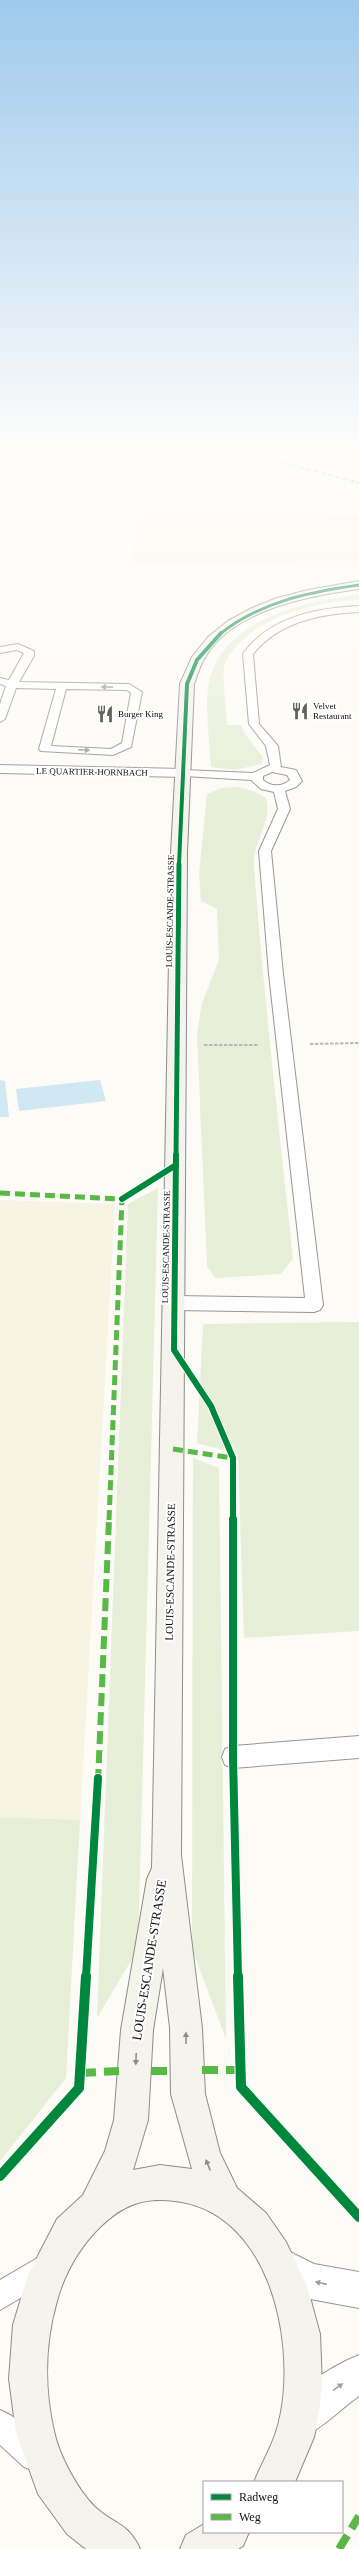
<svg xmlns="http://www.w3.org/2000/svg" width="359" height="2549" font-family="'Times New Roman',serif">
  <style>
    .farmland { fill: #f7f4e4 }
    .green { fill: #e7efd8 }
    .water { fill: #d0e8f2 }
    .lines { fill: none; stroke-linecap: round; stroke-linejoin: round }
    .lane-casing { stroke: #969694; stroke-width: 2 }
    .street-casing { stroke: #969694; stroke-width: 2 }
    .secondary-casing { stroke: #8d8c8a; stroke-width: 2 }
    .path { stroke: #b9b9b8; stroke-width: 2; stroke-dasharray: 3.5 1.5; stroke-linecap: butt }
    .lane { fill: #fffefe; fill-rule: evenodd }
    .street { fill: #fffefe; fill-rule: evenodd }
    .secondary { fill: #f4f3ec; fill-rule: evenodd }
    .quiet-far3 { stroke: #58b947; stroke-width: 2.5; stroke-dasharray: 5 2.5; stroke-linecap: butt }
    .quiet-far2 { stroke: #58b947; stroke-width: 5; stroke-dasharray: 10 5; stroke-linecap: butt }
    .quiet-far1 { stroke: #58b947; stroke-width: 6; stroke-dasharray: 13 6; stroke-linecap: butt }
    .quiet { stroke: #58b947; stroke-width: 8; stroke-dasharray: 16 8; stroke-linecap: butt }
    .cycleway-far5-casing { stroke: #fff; stroke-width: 4.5 }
    .cycleway-far4-casing { stroke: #fff; stroke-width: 5.5 }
    .cycleway-far3-casing { stroke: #fff; stroke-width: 7 }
    .cycleway-far2-casing { stroke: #fff; stroke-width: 8 }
    .cycleway-far1-casing { stroke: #fff; stroke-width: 10 }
    .cycleway-casing { stroke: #fff; stroke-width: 12 }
    .cycleway-far5 { stroke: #00873e; stroke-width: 3 }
    .cycleway-far4 { stroke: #00873e; stroke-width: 4 }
    .cycleway-far3 { stroke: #00873e; stroke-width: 5 }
    .cycleway-far2 { stroke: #00873e; stroke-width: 6 }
    .cycleway-far1 { stroke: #00873e; stroke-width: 8 }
    .cycleway { stroke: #00873e; stroke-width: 10 }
    .oneway { fill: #9f9f9f }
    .oneway2 { fill: #8d8d89 }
    .labels { text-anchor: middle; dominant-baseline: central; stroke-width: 4; stroke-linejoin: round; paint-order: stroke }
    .far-poi-label { font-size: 9px; fill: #101010; stroke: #fff; text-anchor: start }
    .far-street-label { font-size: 9px; fill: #101010; stroke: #fff }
    .street-label { font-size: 11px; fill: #101010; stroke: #fff }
    .near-street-label { font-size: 13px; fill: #101010; stroke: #fff }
  </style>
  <rect width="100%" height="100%" fill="#fcfbf6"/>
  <g class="farmland">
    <path d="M158,449H359V486L148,485Z"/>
    <path d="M141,513L359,515V567L131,564Z"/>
    <path d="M0,1200L115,1204L80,1820L0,1817Z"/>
  </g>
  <g class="green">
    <path d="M359,595V600C315,601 244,619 225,664C221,672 227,714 227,725H241L245,734L263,757L262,764L234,770L211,767C210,743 205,712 208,688C218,620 302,601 359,595Z"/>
    <path d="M239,787L253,791L266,798C273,822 252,842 254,867C264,998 279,1128 293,1259L281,1274L215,1278L207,1266L197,1034L202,1003L219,960L217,909L201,901L199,874L207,794L221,788Z"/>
    <path d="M158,1188L138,1949L97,2018L128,1204Z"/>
    <path d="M359,1322V1631L244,1638L238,1454L197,1443L203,1324Z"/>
    <path d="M193,1458L219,1468L226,2039L192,1949Z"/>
    <path d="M0,1817L80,1820L66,2078L0,2161Z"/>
  </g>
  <g class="water">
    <path d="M0,1080L5,1081L9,1117H0Z"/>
    <path d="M100,1080L106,1101L19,1111L16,1089Z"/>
  </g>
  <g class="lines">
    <g class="lane-casing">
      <g id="lane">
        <path d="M0,449H6L0,455Z"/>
        <path d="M359,606V612C319,614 279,622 253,654L259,724L278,746L281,767L296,770L302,781L296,787L285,791L290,809L271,851L283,974L323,1305L320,1310L314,1312L175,1310L169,1308L166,1303L169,1298L175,1296L305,1298L269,974L259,851L278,809L274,792L261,789L251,780L184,776L178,773L184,770L253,773L270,765L266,746L249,724L243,654C269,617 316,608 359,606ZM272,772L287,775L290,780C282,787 271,787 263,780V776Z"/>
        <path d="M18,644L34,651V656L19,682L129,684L142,692L131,747L113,755L41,751L39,749L56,689L16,688L5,719L0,722V704L6,686L0,684V678L9,680L24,653L17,650L0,653V647ZM66,689L127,690L131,693L122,743L111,749L51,746Z"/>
        <path d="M359,1736V1758L233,1768L225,1765L222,1757L225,1749L233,1746Z"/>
        <path d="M41,2256L51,2260L55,2270L51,2280L0,2310V2280Z"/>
        <path d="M0,2410C19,2418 42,2437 50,2456L46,2467L35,2471L24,2467L0,2445Z"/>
      </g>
    </g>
    <g class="street-casing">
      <g id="street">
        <path d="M0,765L184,769L191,773L184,777L0,773Z"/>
        <path d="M280,2247L314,2264L359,2272V2308L310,2299L267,2278L262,2265L267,2252Z"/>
        <path d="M359,2355V2396C339,2410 321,2430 298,2439L284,2434L279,2420C291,2391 330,2367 359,2355Z"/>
      </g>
    </g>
    <g class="secondary-casing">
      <g id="secondary">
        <path d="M359,581V589C308,596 229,610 203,661C199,668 197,677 194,684L187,853L181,1855L202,2028L205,2094L220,2153L237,2188L266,2213L286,2242L307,2286L320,2334L322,2386L319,2412L314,2437L295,2482H254C264,2458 277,2438 281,2412C295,2336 268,2212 175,2201C143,2197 123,2205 100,2227C79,2248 65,2272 57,2301C45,2343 44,2388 54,2431C59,2455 77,2489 95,2507C113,2524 129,2523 140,2549H86L67,2534L38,2494L33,2480L16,2432L9,2379L13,2325L28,2275L57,2219L83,2195L105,2151L114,2120L121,2030L147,1879L152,1868L171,853L180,684L192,657L208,637L228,621L252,608L277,598L308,590ZM163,1968L170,2028L171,2094L192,2169L160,2165L133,2170L148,2120L153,2030Z"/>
        <path d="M204,2524V2532H249L243,2546L238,2549H180L186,2535Z"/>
      </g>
    </g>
    <g class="path">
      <path d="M310,1044L359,1043"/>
      <path d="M204,1045H259"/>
    </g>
    <use href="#lane" class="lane"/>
    <use href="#street" class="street"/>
    <use href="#secondary" class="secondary"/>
    <path class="quiet-far3" d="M234,449L359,483"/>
    <g class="quiet-far2">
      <path d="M0,1193L122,1199L125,1196"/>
      <path d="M173,1449L233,1458"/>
      <path d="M109,1520L122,1199"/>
    </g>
    <path class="quiet-far1" d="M98,1782L109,1519"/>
    <g class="quiet">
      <path d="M202,2070H241"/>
      <path d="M151,2071H172"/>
      <path d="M80,2073L119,2071"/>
      <path d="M339,2549L359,2516"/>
    </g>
    <g class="cycleway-far5-casing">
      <path id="cycleway-far5" d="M220,634C260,602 309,592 359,585"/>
    </g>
    <g class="cycleway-far4-casing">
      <path id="cycleway-far4" d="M179,865L187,684L197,660L221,633"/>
    </g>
    <g class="cycleway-far3-casing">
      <path id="cycleway-far3" d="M176,1156L179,864"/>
    </g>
    <g class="cycleway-far2-casing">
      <g id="cycleway-far2">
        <path d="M176,1155L174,1350L211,1406L233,1458V1520"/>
        <path d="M122,1199L176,1165"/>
      </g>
    </g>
    <g class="cycleway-far1-casing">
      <g id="cycleway-far1">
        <path d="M233,1519V1757L238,1977"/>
        <path d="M86,1977L98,1778"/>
      </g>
    </g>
    <g class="cycleway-casing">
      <g id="cycleway">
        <path d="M238,1976L241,2087L359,2217"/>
        <path d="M0,2176L79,2088L86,1976"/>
      </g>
    </g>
    <use href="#cycleway-far5" class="cycleway-far5"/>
    <use href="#cycleway-far4" class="cycleway-far4"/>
    <use href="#cycleway-far3" class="cycleway-far3"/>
    <use href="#cycleway-far2" class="cycleway-far2"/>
    <use href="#cycleway-far1" class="cycleway-far1"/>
    <use href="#cycleway" class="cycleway"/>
  </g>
  <defs><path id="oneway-solid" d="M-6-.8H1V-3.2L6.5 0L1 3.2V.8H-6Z"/></defs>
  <g class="oneway">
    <use href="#oneway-solid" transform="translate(107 687) rotate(-179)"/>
    <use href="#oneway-solid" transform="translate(84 750) rotate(3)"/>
    <use href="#oneway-solid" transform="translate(321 2283) rotate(-167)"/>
    <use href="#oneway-solid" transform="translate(338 2387) rotate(-35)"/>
  </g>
  <g class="oneway2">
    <use href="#oneway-solid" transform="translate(186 2038) rotate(-91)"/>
    <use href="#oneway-solid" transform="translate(136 2059) rotate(92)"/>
    <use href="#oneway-solid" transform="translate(208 2165) rotate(-112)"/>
  </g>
  <linearGradient id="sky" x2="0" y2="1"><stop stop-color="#9ec9ec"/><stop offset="0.56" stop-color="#fefdfb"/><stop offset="1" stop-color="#fefdfb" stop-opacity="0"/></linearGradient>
  <rect width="359" height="805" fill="url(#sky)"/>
  <defs>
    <g id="restaurant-bare" transform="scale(1.38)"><path d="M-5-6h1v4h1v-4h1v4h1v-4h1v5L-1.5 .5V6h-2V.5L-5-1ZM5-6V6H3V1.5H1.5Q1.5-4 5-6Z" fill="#636260" stroke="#fff" stroke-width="2.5" paint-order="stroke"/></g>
  </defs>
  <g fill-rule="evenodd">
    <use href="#restaurant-bare" x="300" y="711"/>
    <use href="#restaurant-bare" x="105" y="714"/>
  </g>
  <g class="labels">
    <g class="far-poi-label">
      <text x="313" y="706">Velvet<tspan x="313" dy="10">Restaurant</tspan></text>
      <text x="118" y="714">Burger King</text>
    </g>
    <g class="far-street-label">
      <text transform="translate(92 772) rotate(1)">LE QUARTIER-HORNBACH</text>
      <text transform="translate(170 911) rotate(-89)">LOUIS-ESCANDE-STRASSE</text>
      <text transform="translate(166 1247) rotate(-89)">LOUIS-ESCANDE-STRASSE</text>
    </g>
    <g class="street-label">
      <text transform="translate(170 1572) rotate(-89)">LOUIS-ESCANDE-STRASSE</text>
    </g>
    <g class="near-street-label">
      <text transform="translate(149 1960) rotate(-81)">LOUIS-ESCANDE-STRASSE</text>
    </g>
  </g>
  <rect x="203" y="2481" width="140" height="52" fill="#ffffff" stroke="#9f9f9f"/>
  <rect x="211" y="2494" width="20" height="6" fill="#00873e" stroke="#9f9f9f"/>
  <text x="239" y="2501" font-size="12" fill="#101010">Radweg</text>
  <rect x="211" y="2514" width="20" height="6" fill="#58b947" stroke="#9f9f9f"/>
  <text x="239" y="2521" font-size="12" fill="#101010">Weg</text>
</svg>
